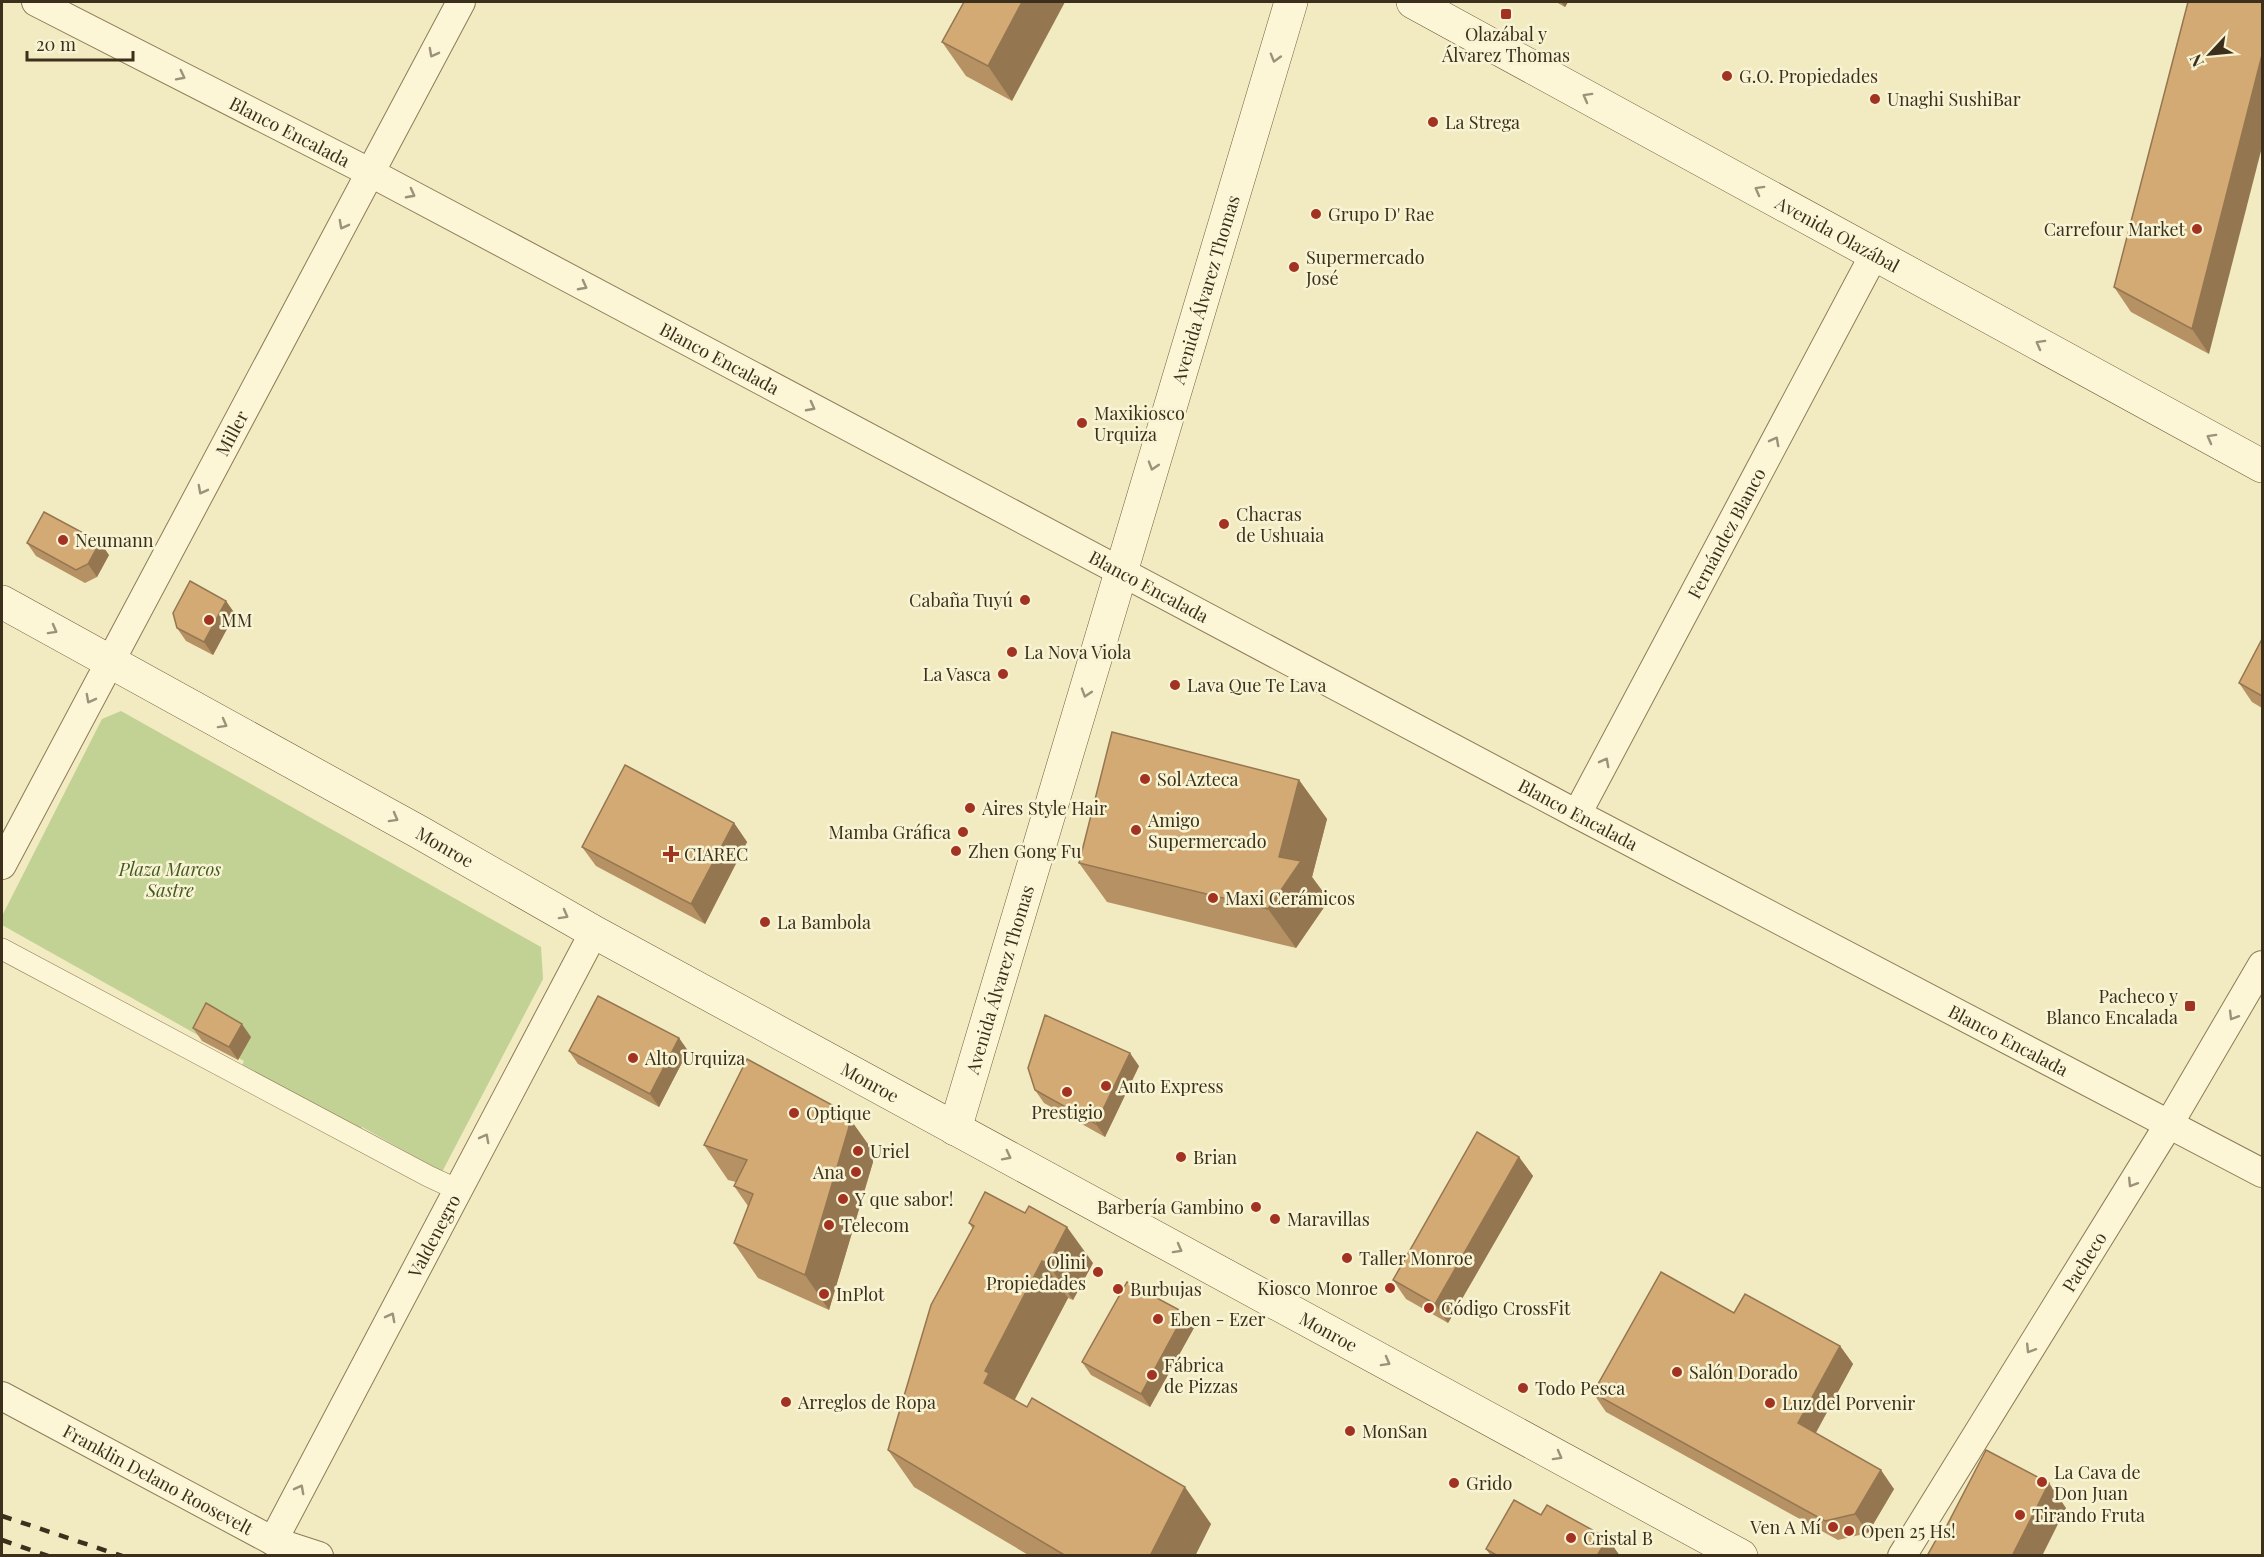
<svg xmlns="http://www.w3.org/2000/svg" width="2264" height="1557" font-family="'Playfair Display',serif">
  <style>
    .green { fill: #c2d194 }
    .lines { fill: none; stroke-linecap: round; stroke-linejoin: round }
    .pedestrian-casing { stroke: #8d7b57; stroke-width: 22 }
    .minor-casing { stroke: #8d7b57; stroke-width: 30 }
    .secondary-casing { stroke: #6f5c3a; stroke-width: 34 }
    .pedestrian { stroke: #fcf5d6; stroke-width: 21 }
    .minor { stroke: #fcf5d6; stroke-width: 28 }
    .secondary { stroke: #fcf5d6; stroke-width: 33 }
    .rail { stroke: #3c301d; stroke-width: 4.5; stroke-dasharray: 10 10; stroke-linecap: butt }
    .wall { fill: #b59164 }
    .shaded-wall { fill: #947651 }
    .building { fill: #d3a974; stroke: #947651; stroke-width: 1.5 }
    .oneway { stroke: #9c927a }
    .poi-dot { fill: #a23221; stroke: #f8f3d2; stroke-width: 2 }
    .labels { text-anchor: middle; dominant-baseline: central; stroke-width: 5; stroke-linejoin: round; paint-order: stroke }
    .poi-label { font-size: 18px; fill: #3c301d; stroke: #f8f3d2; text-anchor: start }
    .street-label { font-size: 18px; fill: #3c301d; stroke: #f8f3d2 }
    .park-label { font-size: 18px; font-style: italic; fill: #445a21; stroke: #f8f3d2 }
  </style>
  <rect width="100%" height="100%" fill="#f2eac1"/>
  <path class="green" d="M121,711L541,947L543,979L442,1172L362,1127L353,1141L238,1073L244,1061L2,925V916L102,719Z"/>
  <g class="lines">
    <g class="pedestrian-casing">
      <path id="pedestrian" d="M2,949L428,1176L458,1190"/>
    </g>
    <g class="minor-casing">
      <g id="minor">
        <path id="s1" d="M36,2L371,173L1577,814L2262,1173"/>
        <path id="s2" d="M1577,814L1875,253"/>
        <path id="s3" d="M2,865L461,2"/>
        <path id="s4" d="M2,1396L273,1541L319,1556"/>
        <path id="s5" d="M273,1541L594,932"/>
        <path id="s6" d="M1902,1556L2169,1124L2262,965"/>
      </g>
    </g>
    <g class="secondary-casing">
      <g id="secondary">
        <path id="s7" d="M1413,2L2262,466"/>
        <path id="s8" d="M2,602L419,832L594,932L1741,1556"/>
        <path id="s9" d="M955,1129L1291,2"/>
      </g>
    </g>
    <use href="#pedestrian" class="pedestrian"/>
    <use href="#minor" class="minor"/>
    <use href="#secondary" class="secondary"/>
    <g class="rail">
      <path d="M2,1516L122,1556"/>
      <path d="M2,1540L48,1556"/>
    </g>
  </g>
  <g class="wall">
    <path d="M964,2L1012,101L966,76L942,42Z"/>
    <path d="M1556,2H1568L1565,7Z"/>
    <path d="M2188,2L2209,354L2131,312L2114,287Z"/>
    <path d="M27,543L109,555L97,577L85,583L36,556Z"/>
    <path d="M226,601L235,614L213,655L186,641L177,628Z"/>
    <path d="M2262,639V708L2252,702L2239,683Z"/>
    <path d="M1299,780L1327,819L1312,877L1329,900L1296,948L1107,902L1079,863Z"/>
    <path d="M734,823L747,842L705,924L596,866L582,847Z"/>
    <path d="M193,1028L251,1037L238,1060L202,1041Z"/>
    <path d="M679,1038L688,1051L659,1107L578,1064L569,1051Z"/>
    <path d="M1139,1066L1105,1137L1044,1103L1035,1090Z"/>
    <path d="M845,1112L870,1147L873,1162L829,1310L758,1278L734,1243L748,1206L734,1186L736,1182L728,1180L704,1145Z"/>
    <path d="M1519,1157L1533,1176L1448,1323L1406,1299L1393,1280Z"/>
    <path d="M969,1223L1093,1263L1073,1300L1068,1298L1014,1400L1211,1524L1195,1556H1030L914,1487L888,1450L973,1229Z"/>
    <path d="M1185,1313L1195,1326L1150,1407L1091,1375L1082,1362Z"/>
    <path d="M1734,1313L1840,1346L1853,1364L1815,1433L1894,1489L1868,1533L1838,1540L1606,1412L1593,1393Z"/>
    <path d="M1541,1515L1607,1538L1620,1556H1491L1486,1549Z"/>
  </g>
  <g class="shaded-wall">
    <path d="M1022,2H1065L1012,101L988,66Z"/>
    <path d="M1561,2H1568L1565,7Z"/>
    <path d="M2262,55V147L2209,354L2192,329Z"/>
    <path d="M100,542L109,555L97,577L88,564Z"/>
    <path d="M226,601L235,614L213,655L204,642Z"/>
    <path d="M1299,780L1327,819L1312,877L1329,900L1296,948L1268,909L1279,857Z"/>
    <path d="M734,823L747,842L705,924L691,904Z"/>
    <path d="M242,1024L251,1037L238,1060L229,1047Z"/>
    <path d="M679,1038L688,1051L659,1107L650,1094Z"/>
    <path d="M1130,1053L1139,1066L1105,1137L1096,1124Z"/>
    <path d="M845,1112L870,1147L873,1162L829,1310L805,1275Z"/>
    <path d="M1519,1157L1533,1176L1448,1323L1435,1304Z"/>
    <path d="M1067,1227L1093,1263L1073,1300L1048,1264Z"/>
    <path d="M1042,1261L1068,1298L1012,1405L984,1383L985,1371Z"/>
    <path d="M1185,1313L1195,1326L1150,1407L1141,1394Z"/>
    <path d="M1840,1346L1853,1364L1811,1442L1798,1423Z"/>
    <path d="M1881,1470L1894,1489L1868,1533L1855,1514Z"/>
    <path d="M2049,1483L2066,1508L2042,1556H2012Z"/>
    <path d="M1185,1487L1211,1524L1195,1556H1150Z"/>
    <path d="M1607,1538L1620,1556H1597Z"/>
  </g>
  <g class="building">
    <path d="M964,2H1022L988,66L942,42Z"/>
    <path d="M2188,2H2262V55L2192,329L2114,287Z"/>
    <path d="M44,512L100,542L88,564L76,570L27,543Z"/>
    <path d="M190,581L226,601L204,642L177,628L173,613Z"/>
    <path d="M2262,639V696L2239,683Z"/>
    <path d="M1112,732L1299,780L1279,857L1301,861L1268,909L1079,863Z"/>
    <path d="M625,765L734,823L691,904L582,847Z"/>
    <path d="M598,996L679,1038L650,1094L569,1051Z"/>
    <path d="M206,1003L242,1024L229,1047L193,1028Z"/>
    <path d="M1045,1015L1130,1053L1096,1124L1035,1090L1028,1068Z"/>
    <path d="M747,1059L845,1112L849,1127L805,1275L734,1243L753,1194L734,1186L747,1160L704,1145Z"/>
    <path d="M1477,1132L1519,1157L1435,1304L1393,1280Z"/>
    <path d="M985,1192L1025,1213L1029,1206L1067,1227L1048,1264L1042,1261L985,1371L989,1373L984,1383L1027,1407L1032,1398L1185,1487L1150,1556H1066L888,1450L931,1305L974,1226L969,1223Z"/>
    <path d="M1661,1272L1734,1313L1745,1294L1840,1346L1798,1423L1881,1470L1855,1514L1825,1521L1593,1393Z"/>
    <path d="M1127,1282L1185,1313L1141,1394L1082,1362Z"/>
    <path d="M1986,1450L2049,1483L2012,1556H1927L1941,1531L1943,1533Z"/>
    <path d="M1514,1500L1541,1515L1547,1505L1607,1538L1597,1556H1498L1486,1549Z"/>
  </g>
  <defs><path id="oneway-chevron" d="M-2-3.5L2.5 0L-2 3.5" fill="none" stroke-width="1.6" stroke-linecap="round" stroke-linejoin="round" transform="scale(1.5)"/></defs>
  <g class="oneway">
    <use href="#oneway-chevron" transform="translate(433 53) rotate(118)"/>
    <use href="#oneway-chevron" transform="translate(1275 58) rotate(106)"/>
    <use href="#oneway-chevron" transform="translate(181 76) rotate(27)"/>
    <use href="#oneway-chevron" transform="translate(1587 97) rotate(-151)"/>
    <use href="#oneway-chevron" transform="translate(1759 190) rotate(-151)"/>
    <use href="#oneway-chevron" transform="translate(411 194) rotate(28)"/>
    <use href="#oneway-chevron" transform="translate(343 225) rotate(118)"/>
    <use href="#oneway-chevron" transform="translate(583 286) rotate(28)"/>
    <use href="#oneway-chevron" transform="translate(2040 344) rotate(-151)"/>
    <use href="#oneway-chevron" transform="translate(811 407) rotate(28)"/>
    <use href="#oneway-chevron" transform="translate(2211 438) rotate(-151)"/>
    <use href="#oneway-chevron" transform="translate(1775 441) rotate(-62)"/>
    <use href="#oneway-chevron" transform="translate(1153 466) rotate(107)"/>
    <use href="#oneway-chevron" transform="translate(202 490) rotate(118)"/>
    <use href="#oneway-chevron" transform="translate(53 630) rotate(29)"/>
    <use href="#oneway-chevron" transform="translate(1086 693) rotate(107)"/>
    <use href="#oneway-chevron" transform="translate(90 699) rotate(118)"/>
    <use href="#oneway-chevron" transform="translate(223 724) rotate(29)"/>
    <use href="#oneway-chevron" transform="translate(1605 762) rotate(-62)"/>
    <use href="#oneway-chevron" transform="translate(394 818) rotate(29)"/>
    <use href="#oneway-chevron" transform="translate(564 915) rotate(29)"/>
    <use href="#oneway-chevron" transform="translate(2233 1016) rotate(121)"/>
    <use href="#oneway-chevron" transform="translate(485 1138) rotate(-62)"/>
    <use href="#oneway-chevron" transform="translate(1007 1156) rotate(27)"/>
    <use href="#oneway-chevron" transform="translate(2132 1183) rotate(122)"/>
    <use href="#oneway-chevron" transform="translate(1178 1249) rotate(29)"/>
    <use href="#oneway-chevron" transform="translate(391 1317) rotate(-62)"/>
    <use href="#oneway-chevron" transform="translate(2030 1349) rotate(122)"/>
    <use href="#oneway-chevron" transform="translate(1386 1362) rotate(29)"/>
    <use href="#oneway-chevron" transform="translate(1558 1456) rotate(29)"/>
    <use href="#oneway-chevron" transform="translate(300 1489) rotate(-62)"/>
  </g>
  <g class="poi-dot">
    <rect x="1500" y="8" width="12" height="12" rx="3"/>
    <circle cx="1727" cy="76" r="6"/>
    <circle cx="1875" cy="99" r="6"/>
    <circle cx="1433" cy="122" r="6"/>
    <circle cx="1316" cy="214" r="6"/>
    <circle cx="2197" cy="229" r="6"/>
    <circle cx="1294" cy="267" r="6"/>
    <circle cx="1082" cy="423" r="6"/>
    <circle cx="1224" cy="524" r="6"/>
    <circle cx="63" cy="540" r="6"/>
    <circle cx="1025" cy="600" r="6"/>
    <circle cx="209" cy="620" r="6"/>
    <circle cx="1012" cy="652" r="6"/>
    <circle cx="1003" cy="674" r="6"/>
    <circle cx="1175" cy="685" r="6"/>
    <circle cx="1145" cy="779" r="6"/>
    <circle cx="970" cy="808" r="6"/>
    <circle cx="1136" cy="830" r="6"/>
    <circle cx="963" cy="832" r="6"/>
    <circle cx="956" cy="851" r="6"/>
    <path d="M668 845h6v6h6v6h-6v6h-6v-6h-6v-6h6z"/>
    <circle cx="1213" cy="898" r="6"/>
    <circle cx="765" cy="922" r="6"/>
    <rect x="2184" y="1000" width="12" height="12" rx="3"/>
    <circle cx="633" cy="1058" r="6"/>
    <circle cx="1106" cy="1086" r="6"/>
    <circle cx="1067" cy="1092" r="6"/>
    <circle cx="794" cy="1113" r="6"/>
    <circle cx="858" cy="1151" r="6"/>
    <circle cx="1181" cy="1157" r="6"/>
    <circle cx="856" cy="1172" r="6"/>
    <circle cx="843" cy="1199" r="6"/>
    <circle cx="1256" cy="1207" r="6"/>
    <circle cx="1275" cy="1219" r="6"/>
    <circle cx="829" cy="1225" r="6"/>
    <circle cx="1347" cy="1258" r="6"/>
    <circle cx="1098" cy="1272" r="6"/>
    <circle cx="1390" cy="1288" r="6"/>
    <circle cx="1118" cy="1289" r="6"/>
    <circle cx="824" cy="1294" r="6"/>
    <circle cx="1429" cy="1308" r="6"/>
    <circle cx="1158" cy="1319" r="6"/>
    <circle cx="1677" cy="1372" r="6"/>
    <circle cx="1152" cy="1375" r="6"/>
    <circle cx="1523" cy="1388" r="6"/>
    <circle cx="786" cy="1402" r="6"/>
    <circle cx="1770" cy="1403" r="6"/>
    <circle cx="1350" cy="1431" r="6"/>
    <circle cx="2042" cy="1482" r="6"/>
    <circle cx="1454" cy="1483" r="6"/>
    <circle cx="2020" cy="1515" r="6"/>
    <circle cx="1833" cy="1527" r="6"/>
    <circle cx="1849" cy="1531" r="6"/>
    <circle cx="1571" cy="1538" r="6"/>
  </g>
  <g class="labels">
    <g class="poi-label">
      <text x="1506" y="34" text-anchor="middle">Olazábal y<tspan x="1506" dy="21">Álvarez Thomas</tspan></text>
      <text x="1739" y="76">G.O. Propiedades</text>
      <text x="1887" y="99">Unaghi SushiBar</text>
      <text x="1445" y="122">La Strega</text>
      <text x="1328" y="214">Grupo D' Rae</text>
      <text x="2185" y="229" text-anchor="end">Carrefour Market</text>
      <text x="1306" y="257">Supermercado<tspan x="1306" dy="21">José</tspan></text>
      <text x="1094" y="413">Maxikiosco<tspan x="1094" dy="21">Urquiza</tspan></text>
      <text x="1236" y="514">Chacras<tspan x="1236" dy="21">de Ushuaia</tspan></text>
      <text x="75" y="540">Neumann</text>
      <text x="1013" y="600" text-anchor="end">Cabaña Tuyú</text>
      <text x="221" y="620">MM</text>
      <text x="1024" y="652">La Nova Viola</text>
      <text x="991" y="674" text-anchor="end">La Vasca</text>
      <text x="1187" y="685">Lava Que Te Lava</text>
      <text x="1157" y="779">Sol Azteca</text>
      <text x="982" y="808">Aires Style Hair</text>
      <text x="1148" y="820">Amigo<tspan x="1148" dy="21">Supermercado</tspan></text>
      <text x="951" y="832" text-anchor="end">Mamba Gráfica</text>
      <text x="968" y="851">Zhen Gong Fu</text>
      <text x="684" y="854">CIAREC</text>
      <text x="1225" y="898">Maxi Cerámicos</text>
      <text x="777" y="922">La Bambola</text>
      <text x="2178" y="996" text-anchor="end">Pacheco y<tspan x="2178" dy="21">Blanco Encalada</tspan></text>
      <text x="645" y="1058">Alto Urquiza</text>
      <text x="1118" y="1086">Auto Express</text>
      <text x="1067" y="1112" text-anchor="middle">Prestigio</text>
      <text x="806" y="1113">Optique</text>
      <text x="870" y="1151">Uriel</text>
      <text x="1193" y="1157">Brian</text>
      <text x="844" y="1172" text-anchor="end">Ana</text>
      <text x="855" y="1199">Y que sabor!</text>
      <text x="1244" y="1207" text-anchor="end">Barbería Gambino</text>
      <text x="1287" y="1219">Maravillas</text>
      <text x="841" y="1225">Telecom</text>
      <text x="1359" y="1258">Taller Monroe</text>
      <text x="1086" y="1262" text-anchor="end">Olini<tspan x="1086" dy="21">Propiedades</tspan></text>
      <text x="1378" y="1288" text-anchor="end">Kiosco Monroe</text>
      <text x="1130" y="1289">Burbujas</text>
      <text x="836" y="1294">InPlot</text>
      <text x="1441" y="1308">Código CrossFit</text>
      <text x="1170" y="1319">Eben - Ezer</text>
      <text x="1164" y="1365">Fábrica<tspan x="1164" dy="21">de Pizzas</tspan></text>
      <text x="1689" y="1372">Salón Dorado</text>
      <text x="1535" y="1388">Todo Pesca</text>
      <text x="798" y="1402">Arreglos de Ropa</text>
      <text x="1782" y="1403">Luz del Porvenir</text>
      <text x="1362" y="1431">MonSan</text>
      <text x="2054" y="1472">La Cava de<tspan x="2054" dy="21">Don Juan</tspan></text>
      <text x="1466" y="1483">Grido</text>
      <text x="2032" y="1515">Tirando Fruta</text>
      <text x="1821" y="1527" text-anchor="end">Ven A Mí</text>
      <text x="1861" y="1531">Open 25 Hs!</text>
      <text x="1583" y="1538">Cristal B</text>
    </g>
    <g class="street-label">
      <text stroke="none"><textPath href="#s1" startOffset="285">Blanco Encalada</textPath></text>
      <text stroke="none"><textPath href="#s7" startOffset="484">Avenida Olazábal</textPath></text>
      <text stroke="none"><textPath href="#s9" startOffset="876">Avenida Álvarez Thomas</textPath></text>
      <text stroke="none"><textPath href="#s1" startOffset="771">Blanco Encalada</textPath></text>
      <text stroke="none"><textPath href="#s3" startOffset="489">Miller</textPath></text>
      <text stroke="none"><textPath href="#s2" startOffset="318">Fernández Blanco</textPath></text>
      <text stroke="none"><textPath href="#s1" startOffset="1257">Blanco Encalada</textPath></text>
      <text stroke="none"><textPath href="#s1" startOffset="1743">Blanco Encalada</textPath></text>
      <text stroke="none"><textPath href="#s8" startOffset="506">Monroe</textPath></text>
      <text stroke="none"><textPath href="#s9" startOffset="156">Avenida Álvarez Thomas</textPath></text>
      <text stroke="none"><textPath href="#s1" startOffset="2229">Blanco Encalada</textPath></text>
      <text stroke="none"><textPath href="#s8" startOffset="992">Monroe</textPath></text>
      <text stroke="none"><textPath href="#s5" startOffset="345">Valdenegro</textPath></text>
      <text stroke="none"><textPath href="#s6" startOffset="346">Pacheco</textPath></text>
      <text stroke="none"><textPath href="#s8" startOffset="1514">Monroe</textPath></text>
      <text stroke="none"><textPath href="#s4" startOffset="177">Franklin Delano Roosevelt</textPath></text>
    </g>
    <g class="park-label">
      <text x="170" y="869">Plaza Marcos<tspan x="170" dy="21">Sastre</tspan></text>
    </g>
  </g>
  <rect width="2264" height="1557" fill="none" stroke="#3c301d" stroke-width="6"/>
  <g transform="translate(2210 54) rotate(244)" stroke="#f8f3d2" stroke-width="4.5" paint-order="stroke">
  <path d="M0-4.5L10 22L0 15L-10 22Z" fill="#3c301d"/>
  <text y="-9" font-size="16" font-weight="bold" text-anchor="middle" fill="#3c301d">N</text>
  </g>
  <path d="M27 51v9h106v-9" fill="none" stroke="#3c301d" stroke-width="3"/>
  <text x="36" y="51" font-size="18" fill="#3c301d" stroke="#f8f3d2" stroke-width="4.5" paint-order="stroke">20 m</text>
</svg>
